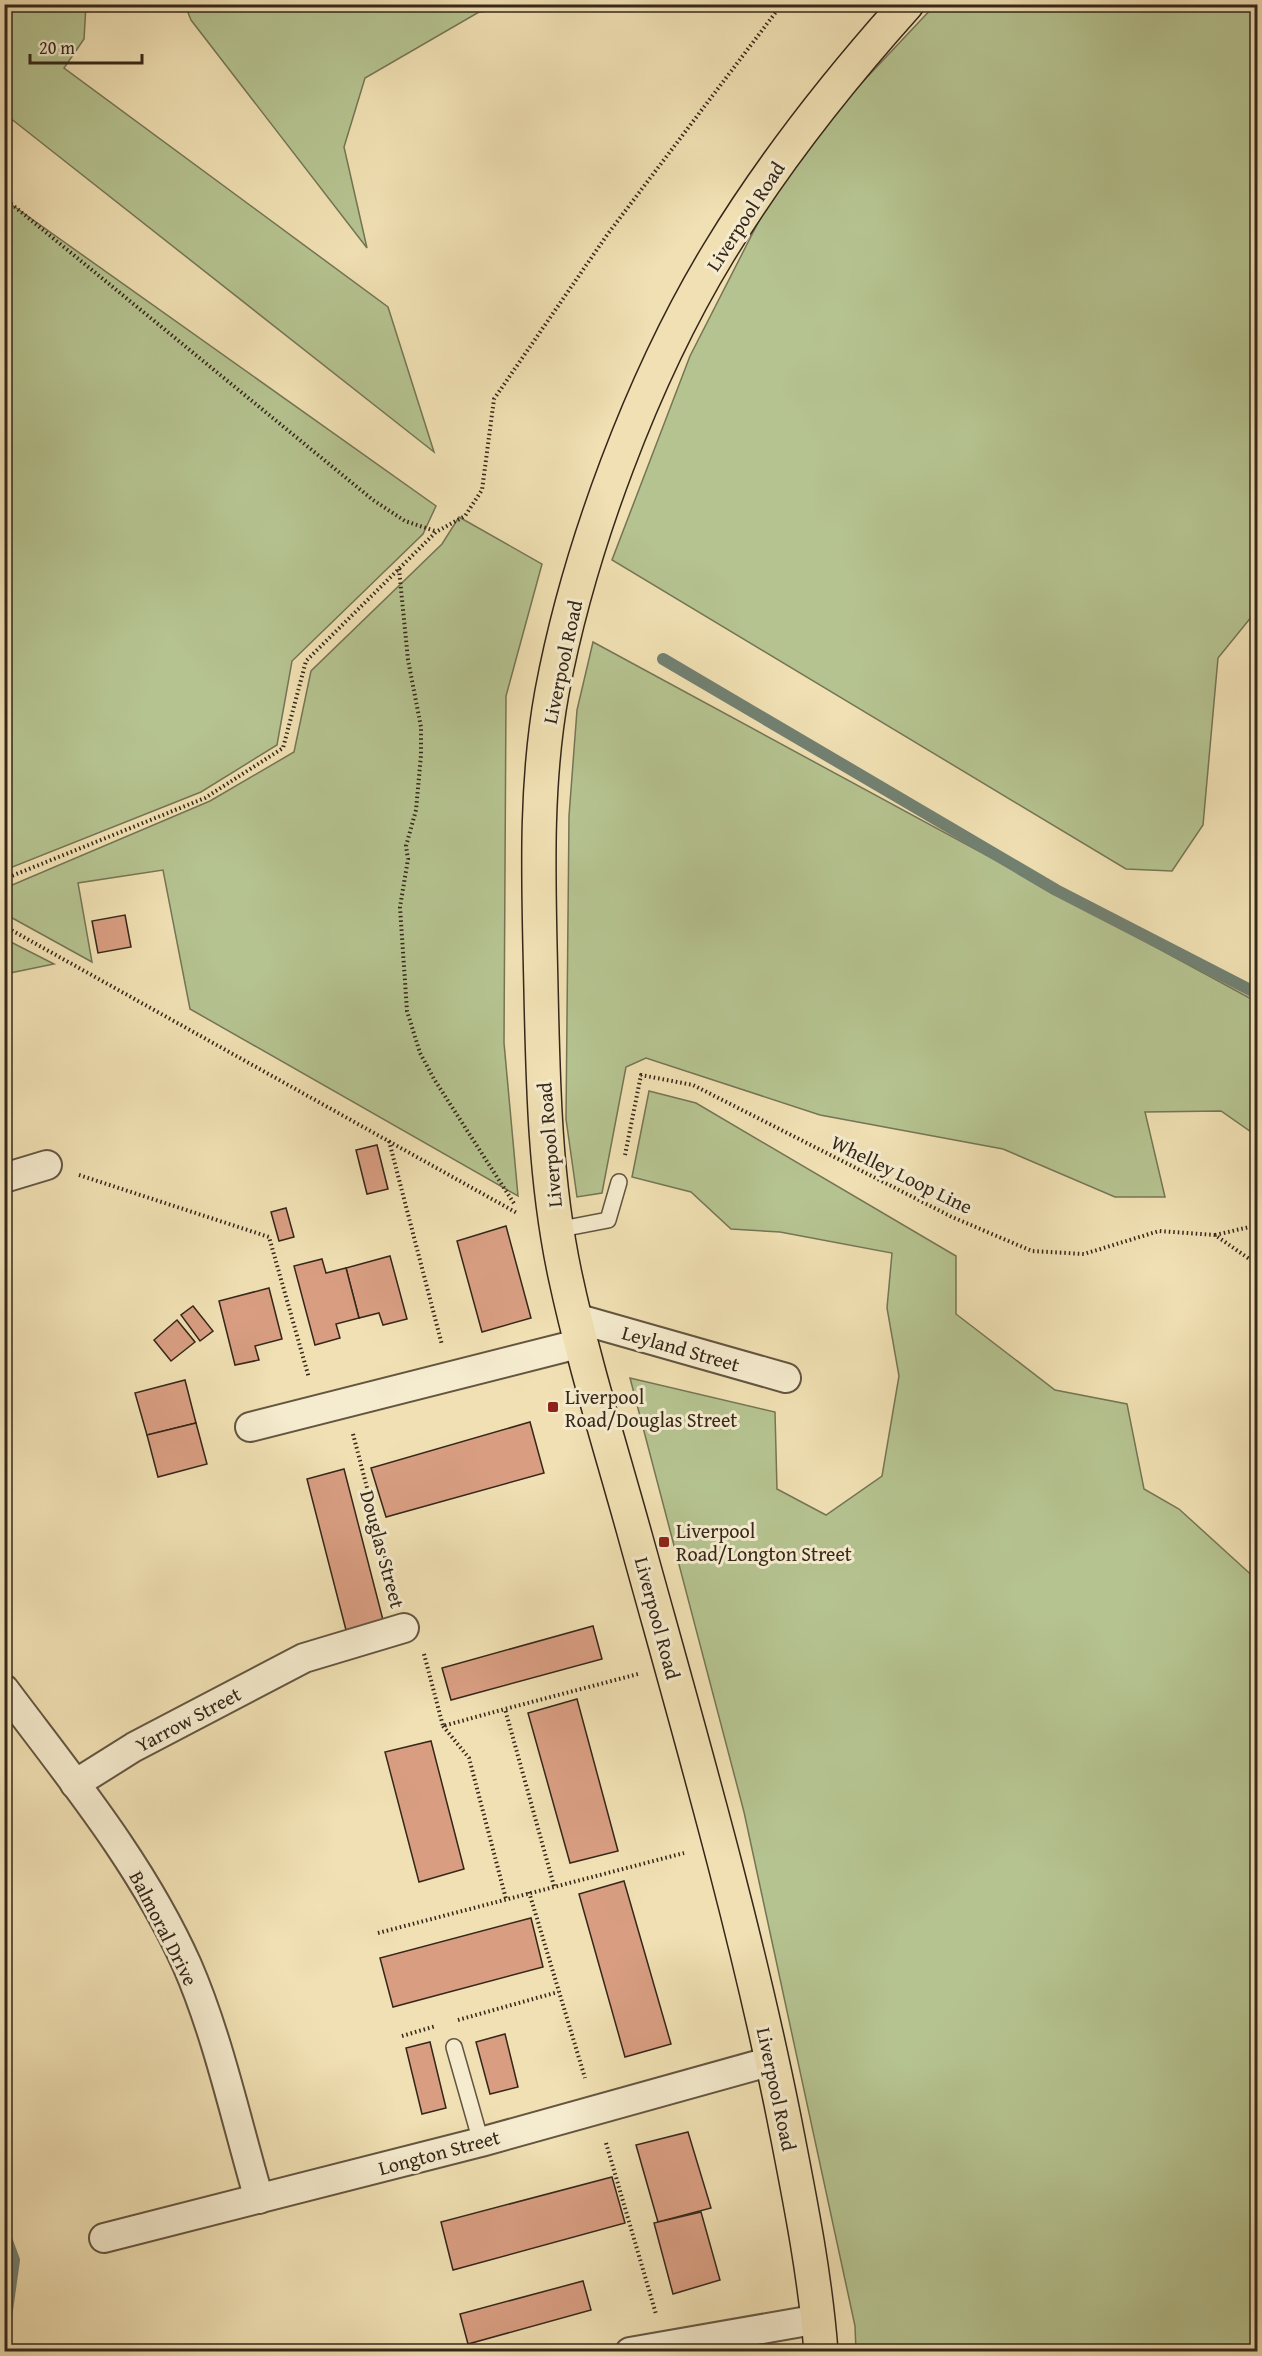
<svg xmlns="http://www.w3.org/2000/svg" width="1262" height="2356" font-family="'Gentium Book Plus',serif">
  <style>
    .green { fill: #b5c390; stroke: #757555; stroke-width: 1.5 }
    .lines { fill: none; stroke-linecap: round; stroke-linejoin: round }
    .stream { stroke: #728172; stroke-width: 12 }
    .building { fill: #d99e82; stroke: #35271a; stroke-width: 1.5 }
    .lane-casing { stroke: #645540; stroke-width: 18 }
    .street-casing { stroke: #645540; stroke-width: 32 }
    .primary-casing { stroke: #35271a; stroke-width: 36 }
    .path { stroke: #35271a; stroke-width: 4; stroke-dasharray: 1.5 3; stroke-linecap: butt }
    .lane { stroke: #f5ebce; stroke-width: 15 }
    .street { stroke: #f5ebce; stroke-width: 28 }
    .primary { stroke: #f0e0b3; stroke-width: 33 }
    .poi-dot { fill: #8f2418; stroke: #f5ebce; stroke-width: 2 }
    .labels { text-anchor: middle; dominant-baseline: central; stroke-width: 6; stroke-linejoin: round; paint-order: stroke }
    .street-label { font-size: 20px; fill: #35271a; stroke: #f5ebce }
    .poi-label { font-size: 20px; fill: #35271a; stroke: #f5ebce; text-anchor: start }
  </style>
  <rect width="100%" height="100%" fill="#f0e0b3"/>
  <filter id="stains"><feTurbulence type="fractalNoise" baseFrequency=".00333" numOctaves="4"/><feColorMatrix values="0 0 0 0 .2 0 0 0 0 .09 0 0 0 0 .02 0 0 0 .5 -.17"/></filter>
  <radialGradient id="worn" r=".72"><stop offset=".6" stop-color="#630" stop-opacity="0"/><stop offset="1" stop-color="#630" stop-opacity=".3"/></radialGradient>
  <g class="green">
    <path d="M4,5H86L84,39L64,68L388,307L434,452L5,114Z"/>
    <path d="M185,5H546L479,12L365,78L344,147L367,248L191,20Z"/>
    <path d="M935,5H1257V610L1218,658L1203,825L1172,871L1126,869L612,560L690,356L791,158Z"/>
    <path d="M5,200L436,506L423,534L292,661L277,745L201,792L5,870Z"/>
    <path d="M459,517L542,564L506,696L504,1043L518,1196L190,1009L163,870L78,883L92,962L5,914V888L210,801L294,752L311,671L442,544Z"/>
    <path d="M593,642L1257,1002V1136L1221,1111L1145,1112L1165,1197H1115L1003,1149L820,1115L646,1058L626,1067L602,1193L577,1197L566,1119L569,816L577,710Z"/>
    <path d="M4,939H5L54,964L5,974Z"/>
    <path d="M649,1091L696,1103L956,1256V1314L1055,1390L1127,1404L1144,1489L1179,1509L1257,1580V2351H856L855,2326L744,1812L630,1378L775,1412L777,1489L826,1515L882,1476L899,1376L887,1308L892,1253L780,1232L731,1229L691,1192L632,1177Z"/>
  </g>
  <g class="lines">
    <g class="stream">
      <path d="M663,659L1056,890L1258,994"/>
      <path d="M4,2233L14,2260L4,2332"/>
    </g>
  </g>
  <g class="building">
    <path d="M125,915L131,947L98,953L92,921Z"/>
    <path d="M377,1145L388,1189L367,1194L356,1150Z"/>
    <path d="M286,1208L294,1237L279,1241L271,1212Z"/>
    <path d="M506,1226L531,1318L482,1332L457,1241Z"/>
    <path d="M390,1256L407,1319L383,1325L379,1313L359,1318L346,1268Z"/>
    <path d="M322,1259L326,1273L346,1268L359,1318L336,1324L340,1338L315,1345L294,1266Z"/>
    <path d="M269,1288L282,1339L255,1346L259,1360L235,1365L219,1301Z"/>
    <path d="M193,1306L213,1331L200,1341L181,1315Z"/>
    <path d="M177,1320L195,1342L171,1361L154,1340Z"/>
    <path d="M185,1380L196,1423L147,1435L135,1393Z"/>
    <path d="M530,1422L544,1473L386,1517L371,1468Z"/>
    <path d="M196,1423L207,1464L158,1477L147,1435Z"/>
    <path d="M344,1469L383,1620L346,1630L307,1479Z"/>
    <path d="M593,1626L602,1659L451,1700L442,1668Z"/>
    <path d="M577,1699L618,1851L570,1863L528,1713Z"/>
    <path d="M431,1741L464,1869L419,1882L385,1752Z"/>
    <path d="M624,1881L671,2044L625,2057L579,1894Z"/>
    <path d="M531,1918L543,1967L393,2007L380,1958Z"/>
    <path d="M505,2034L518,2087L490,2094L476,2042Z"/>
    <path d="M430,2042L446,2108L422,2114L406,2048Z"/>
    <path d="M688,2132L711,2208L658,2222L636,2145Z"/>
    <path d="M612,2177L625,2223L453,2270L441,2222Z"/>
    <path d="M701,2212L720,2280L673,2294L654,2223Z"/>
    <path d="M583,2281L591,2310L468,2344L460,2314Z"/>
  </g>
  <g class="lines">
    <g class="lane-casing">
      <g id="lane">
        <path d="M556,1230L608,1220L619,1182"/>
        <path d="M454,2047L481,2142"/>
      </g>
    </g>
    <g class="street-casing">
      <g id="street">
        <path d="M4,1178L47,1165"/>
        <path d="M575,1318L786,1378"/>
        <path d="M250,1427L582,1343"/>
        <path d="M4,1689C70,1777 142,1864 187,1965C218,2036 237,2124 259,2199"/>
        <path d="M75,1784L134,1747L304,1658L404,1628"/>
        <path d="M104,2238L481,2142L772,2061"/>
        <path d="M630,2352L819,2319"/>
      </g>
    </g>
    <g class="primary-casing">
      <path id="primary" d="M821,2352C815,2273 799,2195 784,2118C745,1923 689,1731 636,1539C612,1452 584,1364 565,1275C545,1181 543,1086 541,990C539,891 534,790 552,692C579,548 643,377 719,252C773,163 838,81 907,4"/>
    </g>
    <g class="path">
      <path d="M4,198L373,500L405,521L435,531"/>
      <path d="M399,569L408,660L421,727V755L416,810L406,846L408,859L400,907L407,1011L420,1053L434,1079L515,1205"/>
      <path d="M4,879L205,798L283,748L306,661L436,532L465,516L482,490L494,399L607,235L782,4"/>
      <path d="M4,926L517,1213"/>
      <path d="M389,1141L442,1345"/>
      <path d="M625,1155L641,1075L693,1085L952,1217L1032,1251L1084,1254L1159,1231L1215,1235L1258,1265"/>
      <path d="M79,1175L269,1237L309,1378"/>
      <path d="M1215,1235L1258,1225"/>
      <path d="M353,1434L395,1595"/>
      <path d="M424,1654L443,1726L505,1709"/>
      <path d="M443,1726L469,1758L506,1899"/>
      <path d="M554,1886L505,1709L638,1674"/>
      <path d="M529,1892L585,2078"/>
      <path d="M378,1933L684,1853"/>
      <path d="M458,2020L558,1992"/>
      <path d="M402,2036L436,2026"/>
      <path d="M606,2143L656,2314"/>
    </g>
    <use href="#lane" class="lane"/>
    <use href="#street" class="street"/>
    <use href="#primary" class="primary"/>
  </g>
  <g class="poi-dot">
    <rect x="547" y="1401" width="12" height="12" rx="3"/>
    <rect x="658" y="1536" width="12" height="12" rx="3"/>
  </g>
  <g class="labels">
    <g class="street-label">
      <text transform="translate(745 216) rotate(-57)">Liverpool Road</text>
      <text transform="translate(562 662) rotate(-78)">Liverpool Road</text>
      <text transform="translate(549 1145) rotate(-95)">Liverpool Road</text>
      <text transform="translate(902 1174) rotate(26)">Whelley Loop Line</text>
      <text transform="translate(681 1348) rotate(16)">Leyland Street</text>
      <text transform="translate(383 1549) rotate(75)">Douglas Street</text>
      <text transform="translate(658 1618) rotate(75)">Liverpool Road</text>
      <text transform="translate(188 1719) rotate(-28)">Yarrow Street</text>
      <text transform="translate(164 1928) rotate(63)">Balmoral Drive</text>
      <text transform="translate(777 2089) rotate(78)">Liverpool Road</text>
      <text transform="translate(439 2152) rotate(-15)">Longton Street</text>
    </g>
    <g class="poi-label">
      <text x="565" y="1396">Liverpool<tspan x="565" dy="23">Road/Douglas Street</tspan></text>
      <text x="676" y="1530">Liverpool<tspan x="676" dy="23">Road/Longton Street</tspan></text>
    </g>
  </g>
  <rect width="1262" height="2356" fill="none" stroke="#f0e0b3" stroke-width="24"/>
  <rect x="6" y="6" width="1250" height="2344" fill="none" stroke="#35271a" stroke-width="3"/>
  <rect x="12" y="12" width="1238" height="2332" fill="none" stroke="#35271a" stroke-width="1.5"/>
  <path d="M30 54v9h112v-9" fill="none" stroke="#35271a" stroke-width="3"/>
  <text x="39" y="54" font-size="18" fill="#35271a" stroke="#f5ebce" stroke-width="4.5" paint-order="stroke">20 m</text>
  <rect width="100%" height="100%" filter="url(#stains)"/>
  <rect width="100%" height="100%" fill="url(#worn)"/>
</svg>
